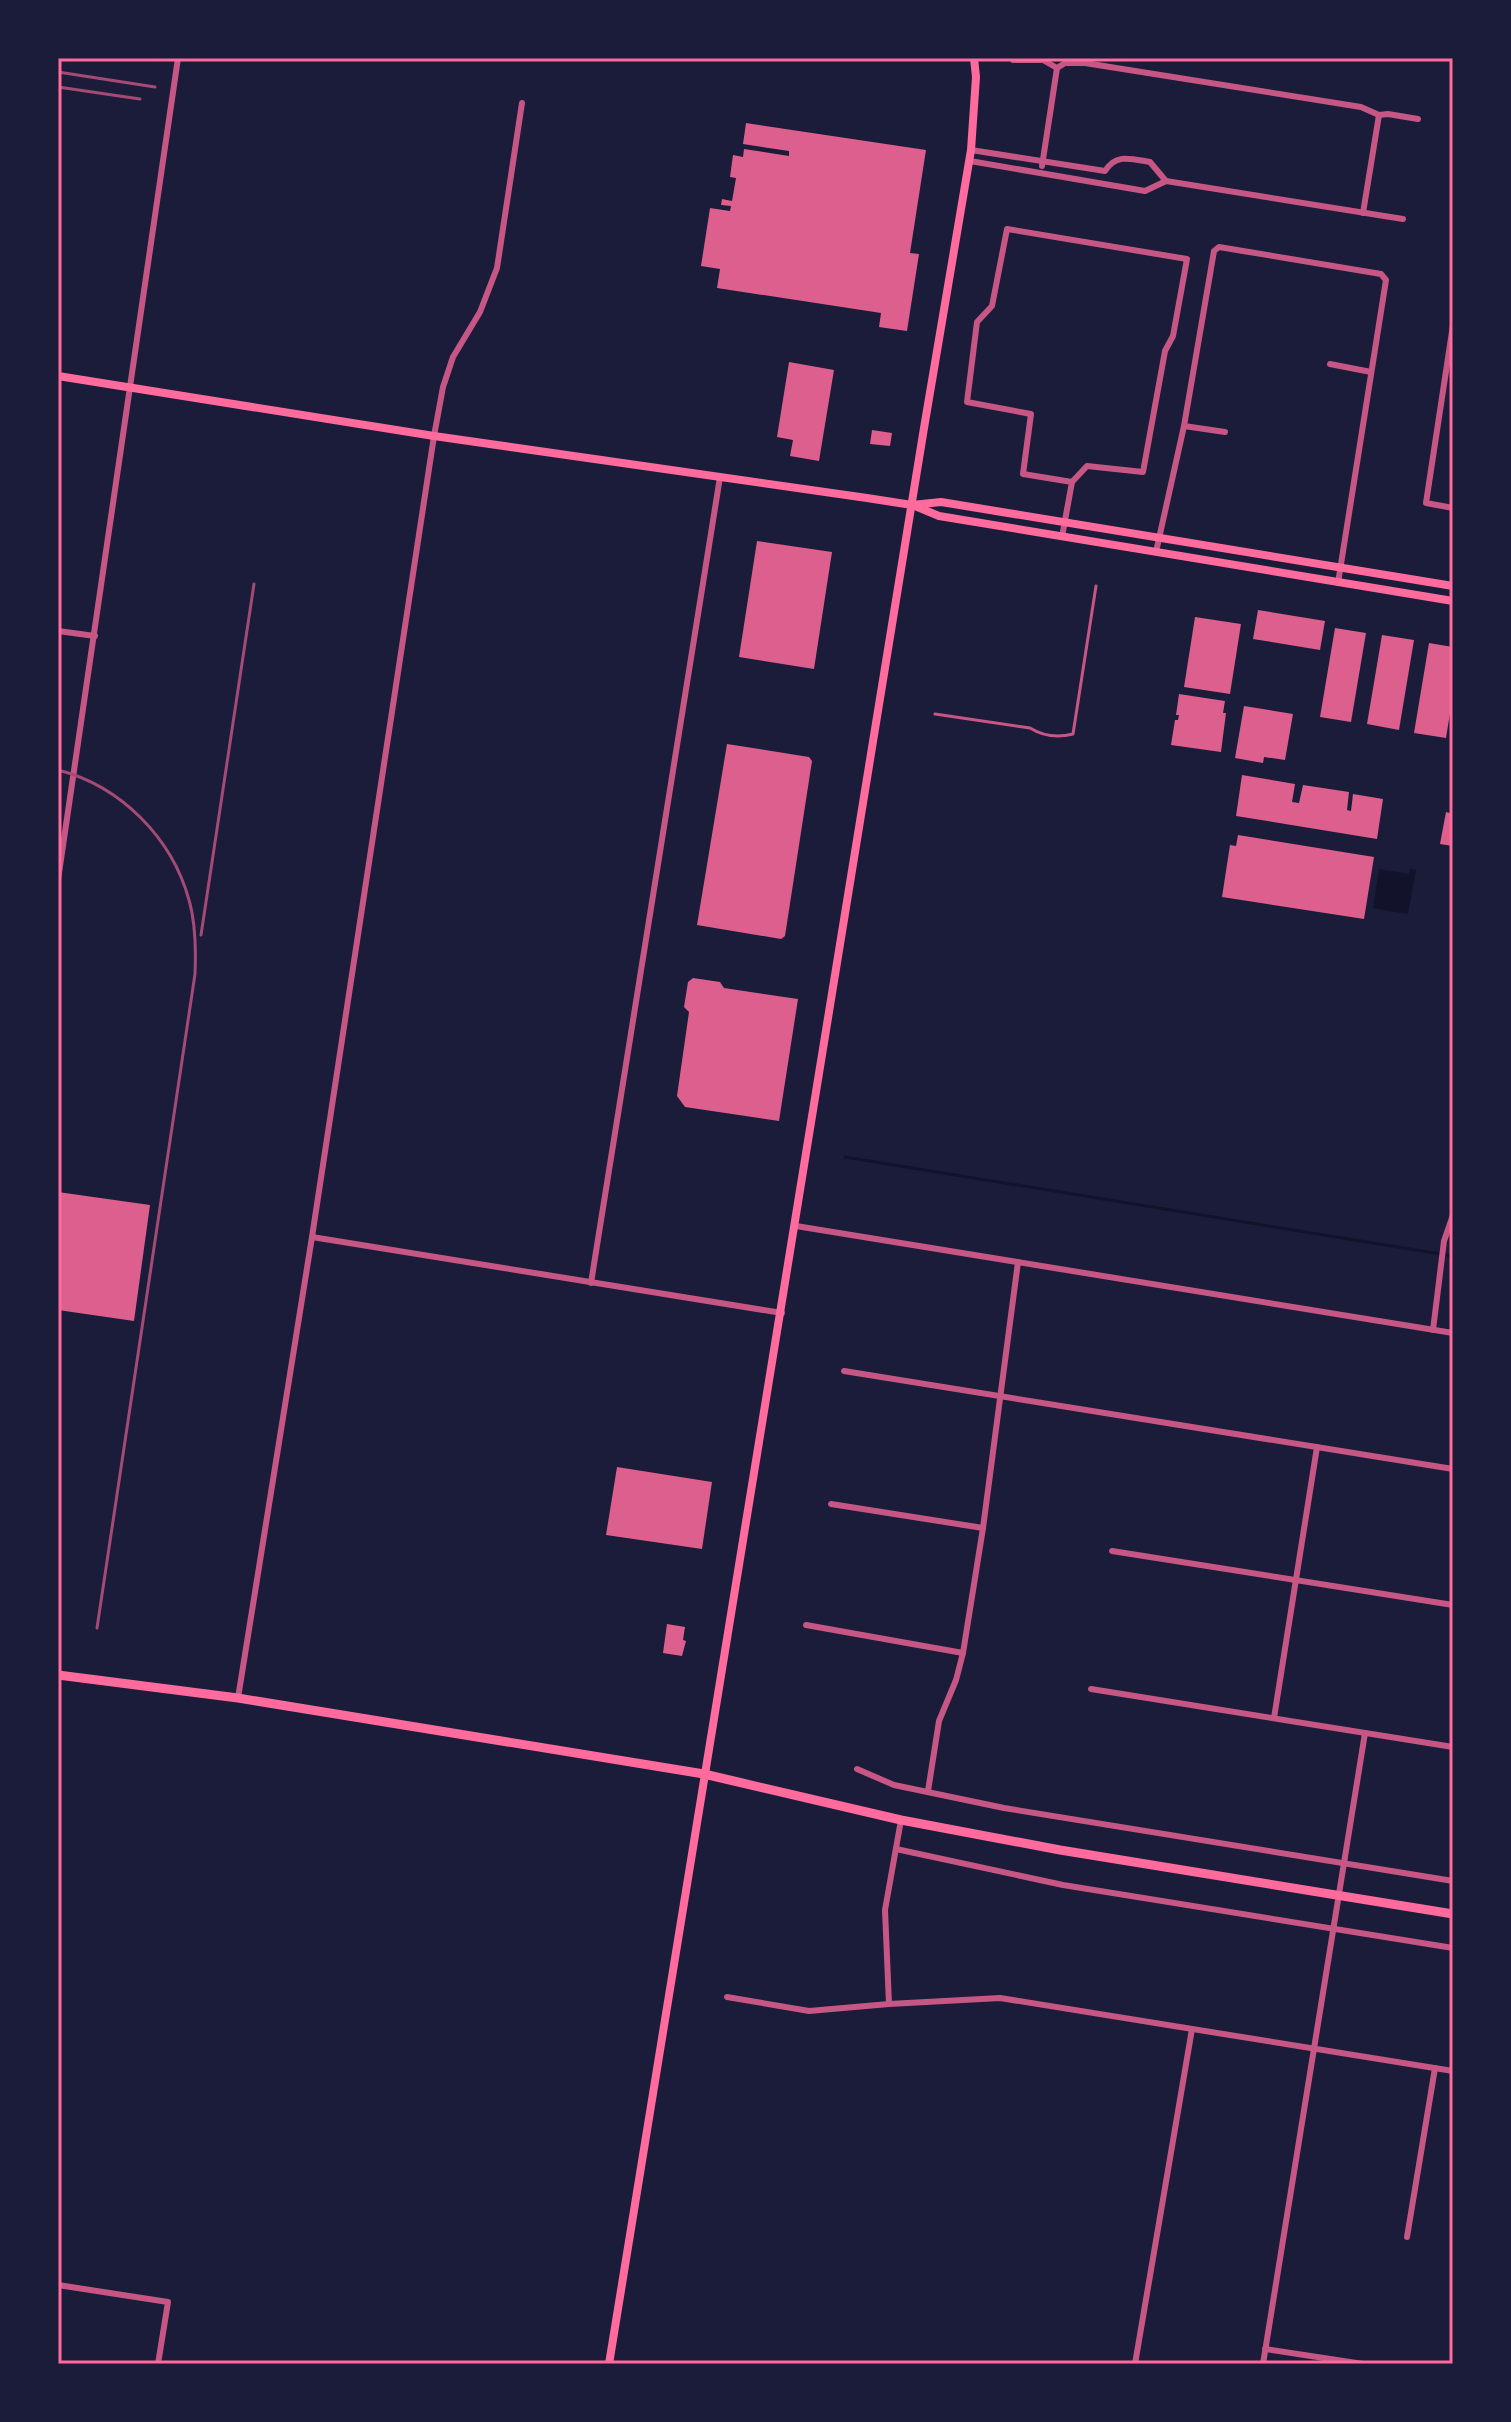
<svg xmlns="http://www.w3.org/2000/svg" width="1511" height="2422" font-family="'Varela Round',sans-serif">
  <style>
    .water { fill: #12122b }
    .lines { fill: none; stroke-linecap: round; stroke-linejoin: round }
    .stream { stroke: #12122b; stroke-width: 3 }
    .building { fill: #dd5f8e }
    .service { stroke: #c65784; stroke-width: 3 }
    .minor { stroke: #c65784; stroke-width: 6 }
    .secondary { stroke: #ff6b9d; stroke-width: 8 }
    .primary { stroke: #ff6b9d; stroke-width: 9 }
    .rail { stroke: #a44b75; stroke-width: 3 }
    .neatline { fill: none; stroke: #ff6b9d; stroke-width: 3 }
  </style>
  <rect width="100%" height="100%" fill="#1b1b3a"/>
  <path class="water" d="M1379,869L1409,874L1410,869L1416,870L1408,914L1373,908Z"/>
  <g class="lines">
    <path class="stream" d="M845,1157L1453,1256"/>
  </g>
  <g class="building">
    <path d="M746,123L926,150L910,253L919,254L907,331L879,327L881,313L717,288L720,269L701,266L710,208L730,211L731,206L721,205L722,199L732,201L736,178L730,177L733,155L743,157L744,149L789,156V151L743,144Z"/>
    <path d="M789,362L834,370L819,461L790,456L793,440L777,437Z"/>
    <path d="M872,430L892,433L890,446L870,444Z"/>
    <path d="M757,541L832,552L814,669L739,657Z"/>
    <path d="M1258,610L1325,621L1320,650L1253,639Z"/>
    <path d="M1195,617L1241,624L1230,694L1184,687Z"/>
    <path d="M1335,628L1366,633L1351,722L1320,717Z"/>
    <path d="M1382,635L1414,640L1399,730L1367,724Z"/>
    <path d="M1429,643L1453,647V695L1446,738L1414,733Z"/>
    <path d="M1179,694L1225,701L1223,713H1226L1221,752L1171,745L1175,720H1178L1179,715H1176Z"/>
    <path d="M1244,706L1293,714L1285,760L1264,757L1263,763L1235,758Z"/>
    <path d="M727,744L809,757L812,761L785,936L781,939L697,925Z"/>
    <path d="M1242,775L1295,784L1292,802L1299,803L1303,785L1349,792L1347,810L1351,811L1353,794L1383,799L1377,839L1236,816Z"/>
    <path d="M1446,812L1453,814V846L1440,844Z"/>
    <path d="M1238,835L1374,857L1364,919L1222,897L1230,845L1236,846Z"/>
    <path d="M693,978L720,982L724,988L798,999L779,1121L685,1107L677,1096L689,1012L684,1007L688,982Z"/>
    <path d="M58,1192L150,1205L134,1321L58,1310Z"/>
    <path d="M617,1467L712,1482L702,1549L606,1535Z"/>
    <path d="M667,1624L685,1627L683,1640L686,1641L682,1656L663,1653Z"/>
  </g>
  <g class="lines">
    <path class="service" d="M935,714L1030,728C1043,736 1058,738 1073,734L1096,586"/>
    <g class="minor">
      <path d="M1013,60H1043L1057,68L1065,63H1085L1361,107L1379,115L1388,114L1418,119"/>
      <path d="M971,150L1105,171C1116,153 1132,159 1150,162L1166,181"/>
      <path d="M970,161L1145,191L1166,181L1403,219"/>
      <path d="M1042,166L1057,68"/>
      <path d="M1363,213L1379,115"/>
      <path d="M1453,325L1426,503L1453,508"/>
      <path d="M1330,364L1371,372"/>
      <path d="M1184,426L1225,432"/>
      <path d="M1062,537L1072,482L1087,466L1143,472L1165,351L1173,336L1187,259L1007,229L992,306L977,322L967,402L1031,414L1023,474L1072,482"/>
      <path d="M1156,552L1184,426L1214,251L1219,247L1381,274L1386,280L1338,583"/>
      <path d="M58,631L95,636"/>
      <path d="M58,880L178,58"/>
      <path d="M796,1226L1453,1333"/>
      <path d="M312,1237L782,1313"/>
      <path d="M591,1283L720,477"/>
      <path d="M1433,1330L1444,1241L1453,1215"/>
      <path d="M844,1371L1453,1469"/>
      <path d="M831,1504L983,1528"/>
      <path d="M1112,1551L1453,1605"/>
      <path d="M806,1625L963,1653"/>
      <path d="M1091,1689L1453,1747"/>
      <path d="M238,1698L312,1237L434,436L443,387L453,357L480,312L497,268L522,103"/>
      <path d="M1274,1718L1317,1447"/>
      <path d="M857,1769L894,1785L1004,1808L1453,1881"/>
      <path d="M928,1791L939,1721L956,1680L963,1653L983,1528L1018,1262"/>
      <path d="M896,1849L1063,1885L1453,1948"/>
      <path d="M727,1997L809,2011L889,2004L1000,1998L1453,2071"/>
      <path d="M889,2004L885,1910L901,1820"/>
      <path d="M1407,2237L1435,2068"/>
      <path d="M58,2285L168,2302L158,2364"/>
      <path d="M1265,2349L1363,2364"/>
      <path d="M1135,2364L1192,2029"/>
      <path d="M1263,2364L1365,1733"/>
    </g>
    <g class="secondary">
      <path d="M58,376L434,436L867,498L912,505L941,502L1453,586"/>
      <path d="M915,506L939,516L1453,601"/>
      <path d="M609,2364L924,428L971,150L976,77L974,58"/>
    </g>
    <path class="primary" d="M58,1675L238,1698L704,1774L901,1820L1060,1850L1453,1914"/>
    <g class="rail">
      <path d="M58,72L155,87"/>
      <path d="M58,87L140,99"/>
      <path d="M58,770C121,786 172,838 189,900C196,924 196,950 195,974L97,1628"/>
      <path d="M201,935L254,584"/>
    </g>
  </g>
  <rect width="1511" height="2422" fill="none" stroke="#1b1b3a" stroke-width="120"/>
  <rect x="60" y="60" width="1391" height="2302" class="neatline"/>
</svg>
